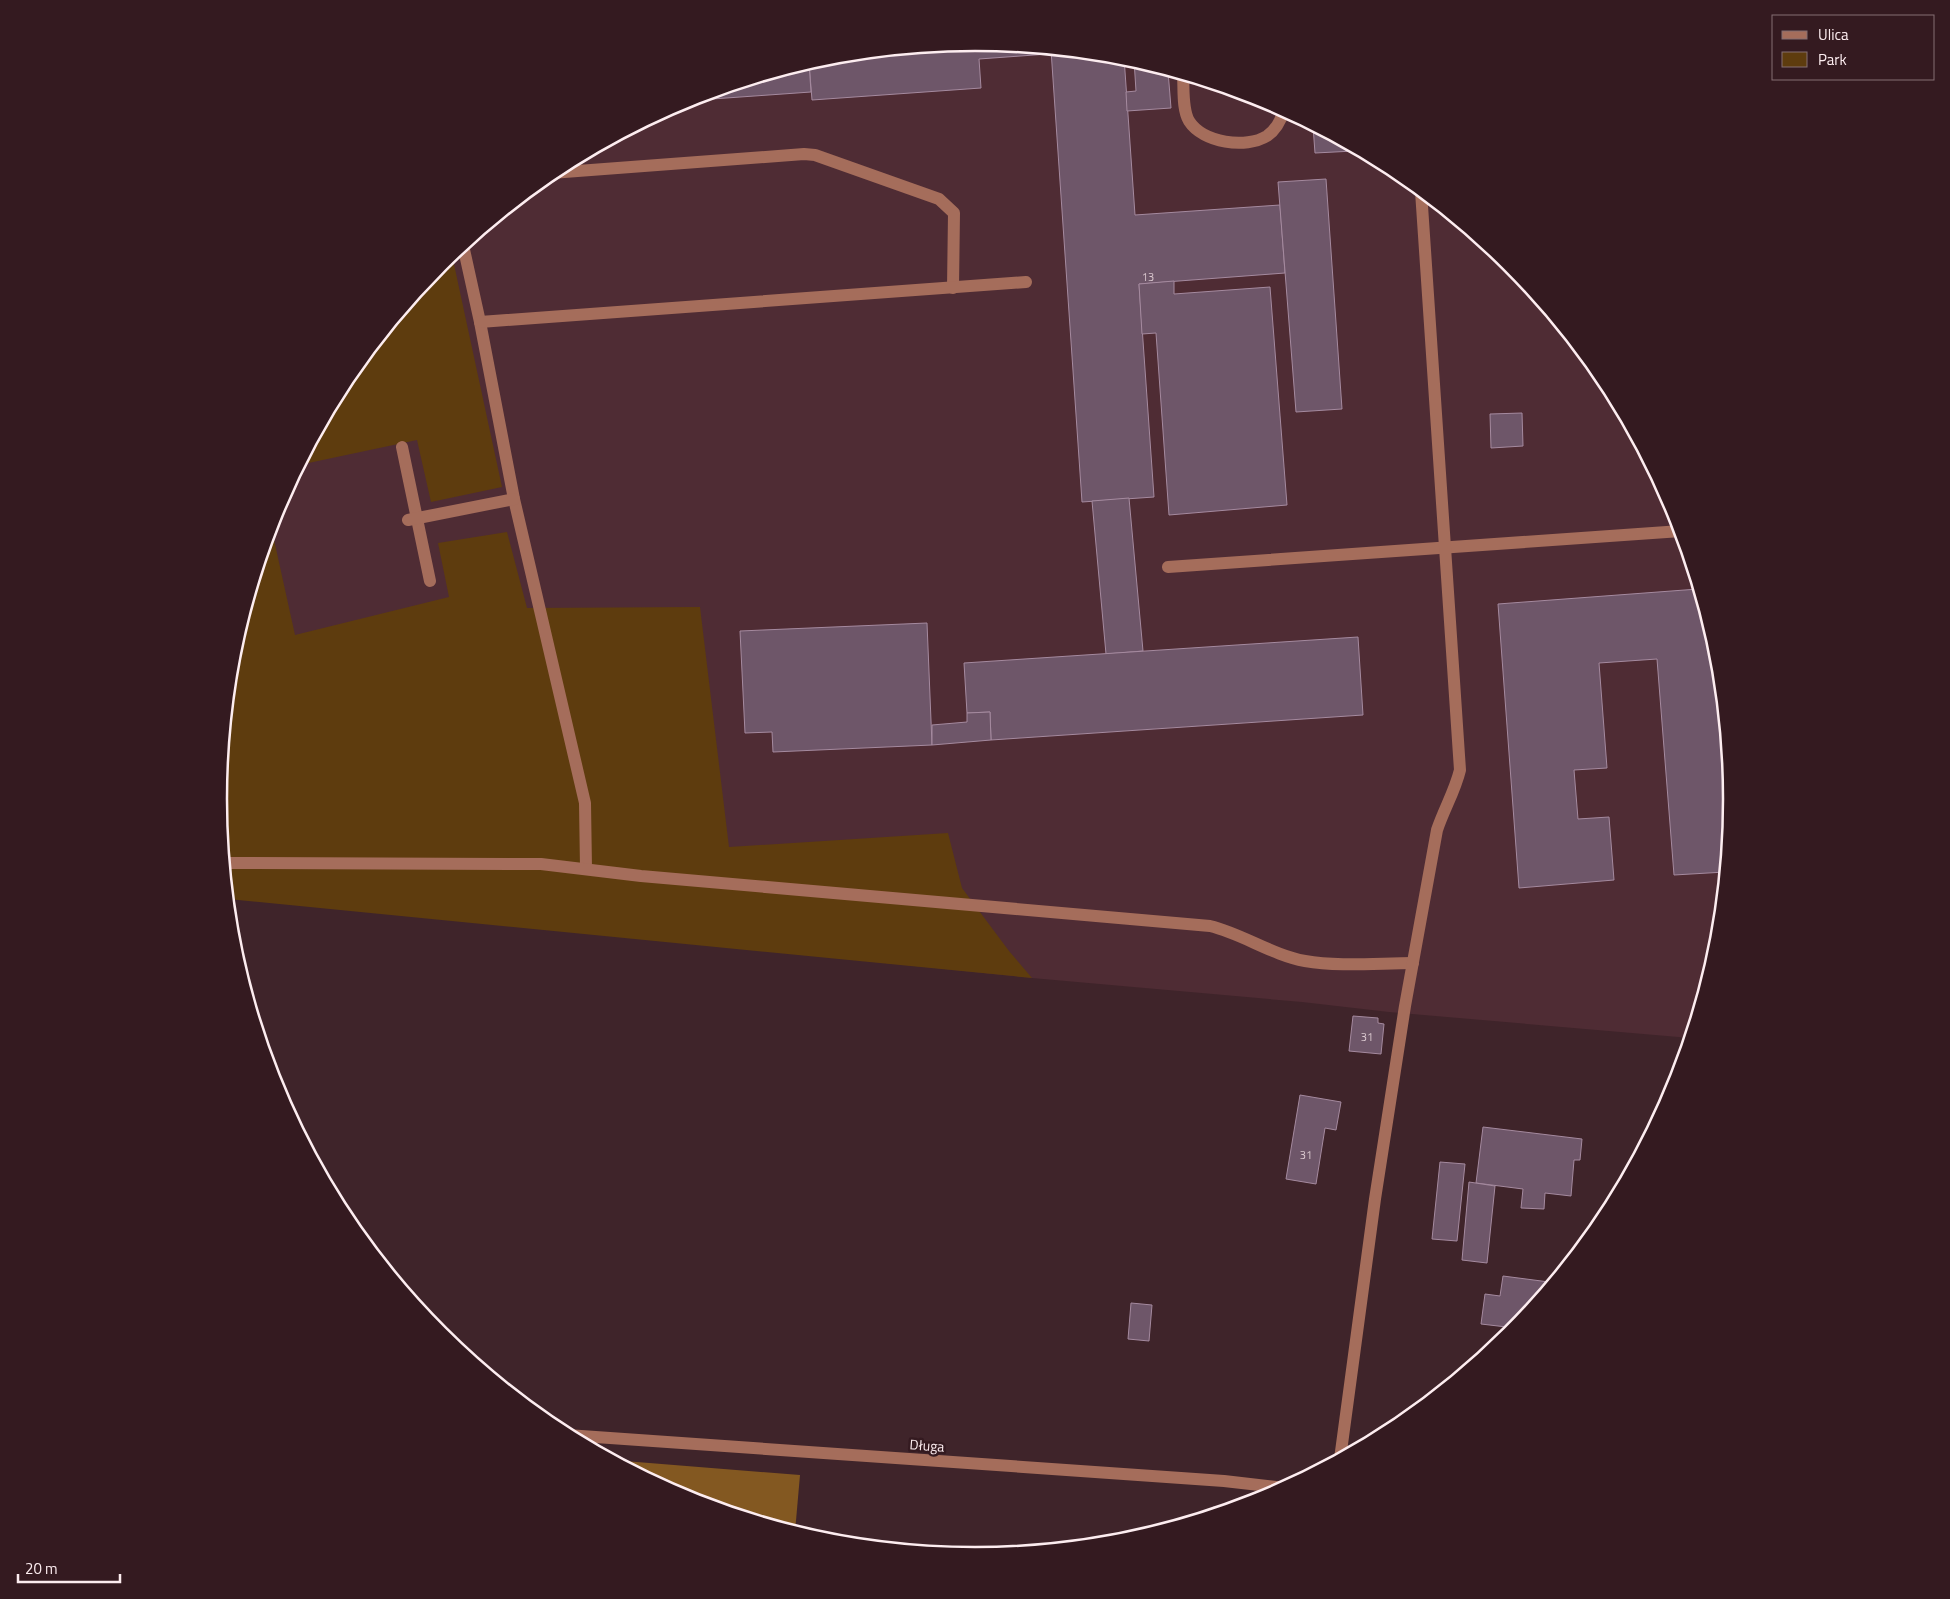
<svg xmlns="http://www.w3.org/2000/svg" width="1950" height="1599" font-family="'Titillium Web',sans-serif">
  <style>
    .built { fill: #4f2c34 }
    .green { fill: #5e3c0e }
    .forest { fill: #835821 }
    .building { fill: #6e5669; stroke: #a58a9f }
    .lines { fill: none; stroke-linecap: round; stroke-linejoin: round }
    .path { stroke: #907a7e; stroke-width: 3; stroke-dasharray: 2.5 4; stroke-linecap: butt }
    .minor { stroke: #a56d5b; stroke-width: 12 }
    .labels { text-anchor: middle; dominant-baseline: central; stroke-width: 5; stroke-linejoin: round; paint-order: stroke }
    .number-label { font-size: 11px; fill: #d9c7ce }
    .street-label { font-size: 14px; fill: #fdedf0; stroke: #341a20 }
    .rim { fill: none; stroke: #fdedf0; stroke-width: 2.5 }
  </style>
  <rect width="100%" height="100%" fill="#3f242a"/>
  <path class="built" d="M975,43L1123,57L1265,100L1396,170L1510,264L1605,379L1674,510L1718,652L1732,800L1717,947L1690,1038L1389,1012L1302,1002L1032,978L227,896L218,799L233,652L276,510L346,379L440,264L555,170L686,100L828,57Z"/>
  <g class="green">
    <path d="M452,255L502,487L431,502L417,440L299,465L346,379L440,264Z"/>
    <path d="M271,526L295,635L449,597L438,543L507,532L527,608L700,607L729,847L948,833L962,888L1009,951L1032,978L228,899L218,799L233,652Z"/>
  </g>
  <path class="forest" d="M612,1460L800,1475L795,1532L685,1499Z"/>
  <g class="building">
    <path d="M975,43L1051,50V52H1048V54L979,59L981,88L812,100L809,63L828,57Z"/>
    <path d="M1051,50L1124,57L1135,215L1280,205L1285,273L1139,284L1154,497L1082,502Z"/>
    <path d="M1134,60L1168,71L1171,108L1127,111L1126,92L1136,91Z"/>
    <path d="M809,63L811,92L684,101L686,100Z"/>
    <path d="M1313,126L1353,148L1354,151L1315,153Z"/>
    <path d="M1326,179L1342,409L1296,412L1278,182Z"/>
    <path d="M1174,281V294L1270,287L1287,505L1169,515L1156,333L1142,334L1139,284Z"/>
    <path d="M1522,413L1523,446L1491,448L1490,414Z"/>
    <path d="M1129,498L1143,651L1106,654L1092,501Z"/>
    <path d="M1698,589L1718,652L1732,800L1725,872L1674,875L1657,659L1599,663L1607,768L1574,770L1578,819L1609,817L1614,880L1519,888L1498,604Z"/>
    <path d="M927,623L932,745L773,752L772,732L745,733L740,631Z"/>
    <path d="M1358,637L1363,715L991,740L990,712L967,713L964,663Z"/>
    <path d="M990,712L991,740L932,745V725L967,722V713Z"/>
    <path d="M1353,1016L1378,1018V1023L1384,1024L1381,1054L1349,1051Z"/>
    <path d="M1300,1095L1341,1102L1336,1130L1325,1128L1316,1184L1286,1179Z"/>
    <path d="M1483,1127L1582,1139L1580,1160H1574L1571,1196L1545,1193L1544,1209L1521,1208L1523,1189L1476,1183Z"/>
    <path d="M1440,1162L1465,1164L1457,1241L1432,1239Z"/>
    <path d="M1469,1182L1495,1186L1487,1263L1462,1260Z"/>
    <path d="M1503,1276L1549,1282L1548,1289L1515,1328L1481,1324L1485,1294L1500,1296Z"/>
    <path d="M1131,1303L1152,1305L1149,1341L1128,1339Z"/>
  </g>
  <g class="lines">
    <path class="path" d="M1211,1515L1216,1505"/>
    <g class="minor">
      <path d="M1183,75C1184,89 1182,109 1189,121C1203,143 1246,149 1267,136C1276,130 1281,120 1284,110"/>
      <path d="M551,173L804,154L815,155L939,199L954,213L953,288"/>
      <path d="M463,245L480,322L514,499L585,803L586,868"/>
      <path d="M480,322L1026,282"/>
      <path d="M402,447L430,581"/>
      <path d="M408,520L514,499"/>
      <path d="M1168,567L1681,531"/>
      <path d="M224,863L541,864L641,876L1210,926C1243,934 1272,955 1305,961C1338,967 1379,963 1413,963"/>
      <path d="M567,1435L1224,1481L1285,1488"/>
      <path d="M1340,1459L1375,1199L1405,1006L1437,830C1444,809 1455,791 1460,770L1421,191"/>
    </g>
  </g>
  <g class="labels">
    <g class="number-label">
      <text x="1148" y="277">13</text>
      <text x="1367" y="1037">31</text>
      <text x="1306" y="1155">31</text>
    </g>
    <g class="street-label">
      <text transform="translate(927 1445) rotate(4)">Długa</text>
    </g>
  </g>
  <path d="M0 0H1950V1599H0ZM227 799a748 748 0 1 1 1496 0a748 748 0 1 1-1496 0Z" fill="#341a20" fill-rule="evenodd"/>
  <path class="rim" d="M227 799a748 748 0 1 1 1496 0a748 748 0 1 1-1496 0Z"/>
  <rect x="1772" y="15" width="162" height="65" fill="#341a20" stroke="#846e73"/>
  <rect x="1782" y="31" width="25" height="8" fill="#a56d5b" stroke="#846e73"/>
  <text x="1818" y="40" font-size="15" fill="#fdedf0">Ulica</text>
  <rect x="1782" y="52" width="25" height="15" fill="#5e3c0e" stroke="#846e73"/>
  <text x="1818" y="65" font-size="15" fill="#fdedf0">Park</text>
  <path d="M18 1574v8h102v-8" fill="none" stroke="#fdedf0" stroke-width="2.5"/>
  <text x="25" y="1574" font-size="15" fill="#fdedf0" stroke="#341a20" stroke-width="4" paint-order="stroke">20 m</text>
</svg>
